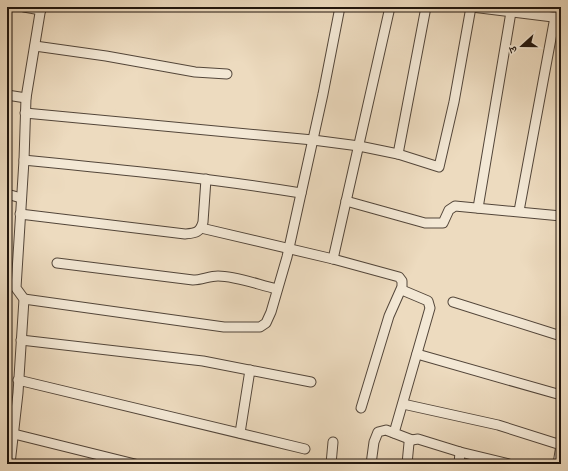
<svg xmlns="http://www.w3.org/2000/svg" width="568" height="471" font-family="'Gentium Book Plus','Noto Serif Devanagari',serif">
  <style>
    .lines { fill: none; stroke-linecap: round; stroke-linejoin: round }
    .minor-casing { stroke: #53463a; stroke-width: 11 }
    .minor { stroke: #f3e8d5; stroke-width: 9 }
  </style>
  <rect width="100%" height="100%" fill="#eddbbf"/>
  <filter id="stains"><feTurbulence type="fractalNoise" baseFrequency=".005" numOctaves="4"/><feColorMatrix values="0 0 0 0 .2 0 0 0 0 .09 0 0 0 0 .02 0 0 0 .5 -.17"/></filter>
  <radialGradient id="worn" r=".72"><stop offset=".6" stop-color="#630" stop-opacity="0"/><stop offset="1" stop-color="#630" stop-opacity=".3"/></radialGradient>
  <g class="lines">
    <g class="minor-casing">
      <g id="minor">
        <path d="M24,7L41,10"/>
        <path d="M472,7L561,18"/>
        <path d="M35,46L106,56L195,72L227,74"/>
        <path d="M7,95L26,98"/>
        <path d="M25,113L313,140L359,146L398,154L439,167L454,102L471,7"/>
        <path d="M398,154L426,7"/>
        <path d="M24,160C116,169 209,178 301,193"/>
        <path d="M7,194L21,198"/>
        <path d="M346,201L425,223H443L449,210L455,206L561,216"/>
        <path d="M478,208L511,12"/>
        <path d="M519,211L555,17"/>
        <path d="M20,214L185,234C195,233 200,233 203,222L206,179"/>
        <path d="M201,228L333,259L399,277L402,281V290L428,301L430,308L394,433"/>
        <path d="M333,259L390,7"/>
        <path d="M57,263L193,280C202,280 209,276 218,276C236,276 259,285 277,289"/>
        <path d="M24,299L224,327H260L266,323L271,312L287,257L323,94L340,7"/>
        <path d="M453,302L561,336"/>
        <path d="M21,340L203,361L311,382"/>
        <path d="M417,354L561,395"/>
        <path d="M18,380L305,449"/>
        <path d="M403,404L498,425L561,445L558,464"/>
        <path d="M361,408L389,316L401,289"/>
        <path d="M240,433L250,370"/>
        <path d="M14,434L135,464"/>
        <path d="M10,464L18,393L24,299L16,288L24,160L26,98L41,7"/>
        <path d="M331,464L333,442"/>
        <path d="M371,464L374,442L378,432L386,430L412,440"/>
        <path d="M407,464L409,443L412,440L418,439L460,452L509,464"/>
        <path d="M459,464L460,452"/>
      </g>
    </g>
    <use href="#minor" class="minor"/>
  </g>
  <rect width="568" height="471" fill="none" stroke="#eddbbf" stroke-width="24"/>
  <rect x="8" y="8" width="552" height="455" fill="none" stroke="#20150d" stroke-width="2"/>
  <rect x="12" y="12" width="544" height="447" fill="none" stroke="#20150d"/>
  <g transform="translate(522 46) rotate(249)" stroke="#f3e8d5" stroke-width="3" paint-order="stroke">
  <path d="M0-3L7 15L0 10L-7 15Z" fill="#20150d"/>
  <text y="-6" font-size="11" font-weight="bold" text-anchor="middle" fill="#20150d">उ</text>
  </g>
  <rect width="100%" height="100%" filter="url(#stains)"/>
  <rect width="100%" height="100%" fill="url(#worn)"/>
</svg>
